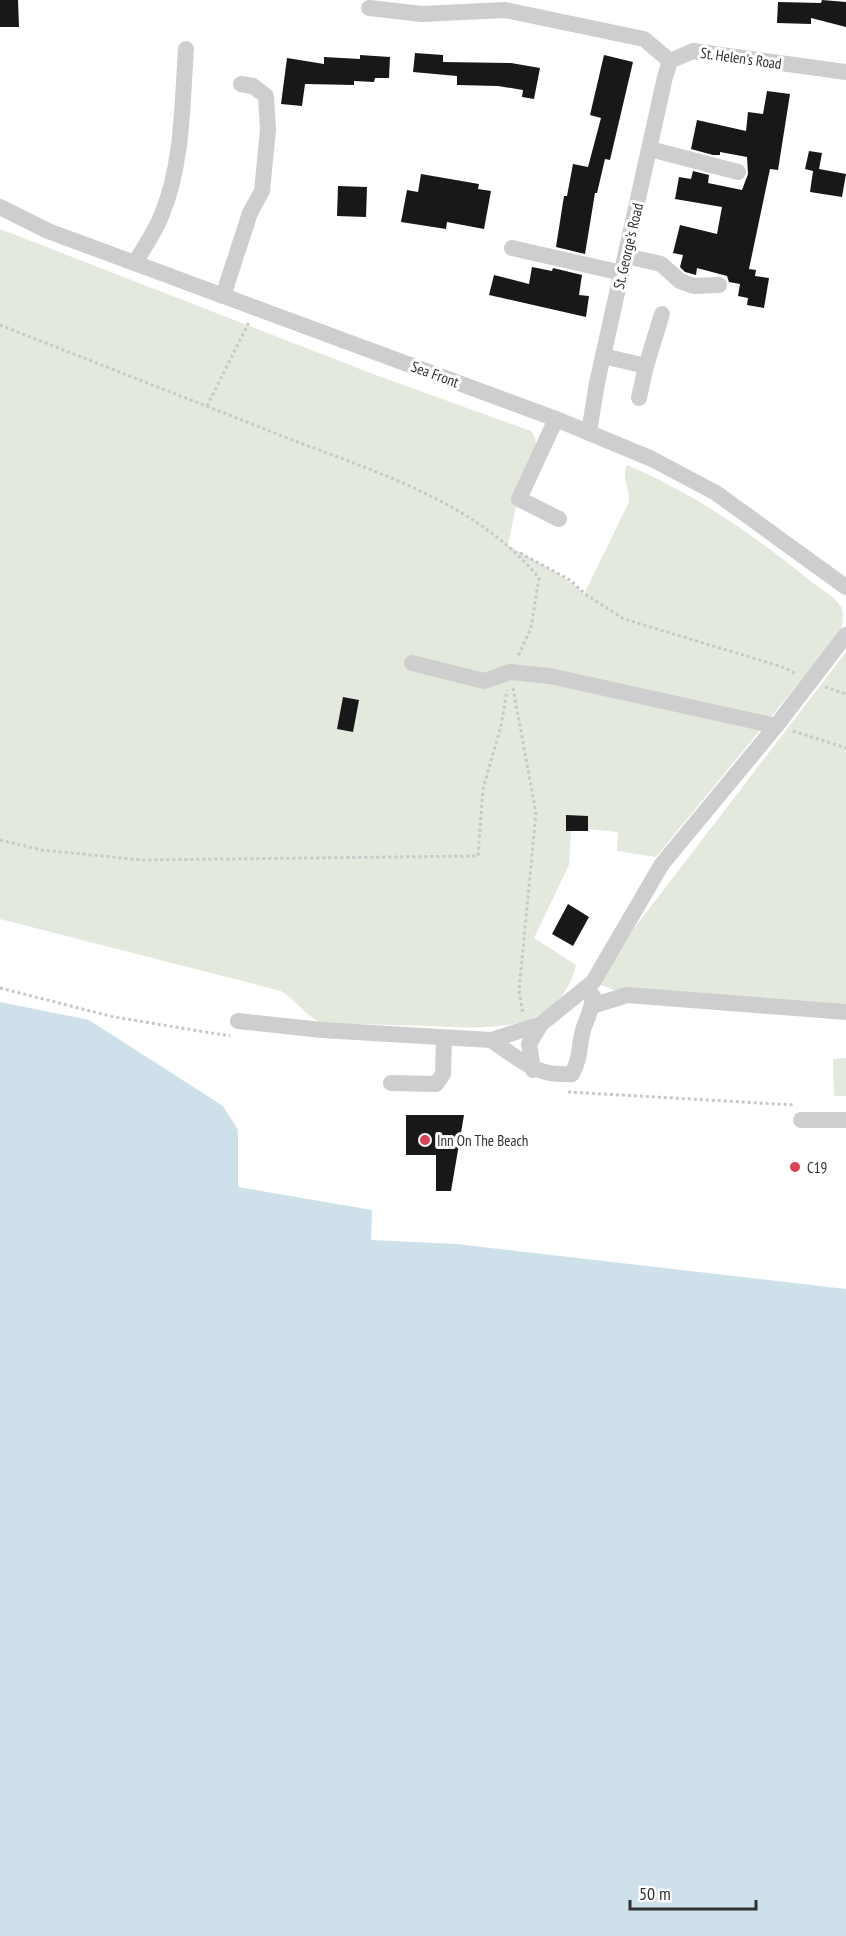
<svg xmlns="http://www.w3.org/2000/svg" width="846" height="1936" font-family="'PT Sans Narrow',sans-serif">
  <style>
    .green { fill: #e4e9dd }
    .water { fill: #cee0ea }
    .building { fill: #181818 }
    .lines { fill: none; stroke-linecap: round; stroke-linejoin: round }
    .path { stroke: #c8c8c8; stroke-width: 3; stroke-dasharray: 3 3; stroke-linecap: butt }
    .minor { stroke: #cecece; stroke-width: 16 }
    .poi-dot { fill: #d84252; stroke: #fff; stroke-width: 2 }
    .labels { text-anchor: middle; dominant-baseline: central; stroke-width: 6; stroke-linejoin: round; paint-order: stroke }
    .street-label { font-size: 15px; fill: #313131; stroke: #fff }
    .poi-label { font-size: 15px; fill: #313131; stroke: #fff; text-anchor: start }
  </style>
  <rect width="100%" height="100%" fill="#fff"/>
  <g class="green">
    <path d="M0,229L373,374L531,431L535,437L536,443L516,506L508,545C533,561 563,573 584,594L628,504C632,488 620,479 627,465C693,493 751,533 807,578C816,586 831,594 839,604C846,613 843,625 839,634L656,857L617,851L618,832L588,829V818L572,817L569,865L534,938L576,965C558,1037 485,1028 427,1026C391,1025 356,1024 321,1023C305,1015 296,1000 281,991L0,919Z"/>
    <path d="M846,652V1005L627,995L593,982Z"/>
    <path d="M846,1058V1096H834L833,1059Z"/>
  </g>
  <path class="water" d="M0,1002L89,1020L223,1106L238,1130V1187L372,1210L371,1240L457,1244L846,1289V1936H0Z"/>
  <g class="building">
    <path d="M0,0H18L19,27H0Z"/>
    <path d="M822,0L846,2V27L811,18V24L777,23L778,2L821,3Z"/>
    <path d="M415,53L443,55V62L511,63L540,68L534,99L522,97L523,90L498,86L457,85V76L413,72Z"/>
    <path d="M360,55L390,57L389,78H375L374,82L354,81V85L305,84L302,106L281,104L287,58L324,64V57L360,59Z"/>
    <path d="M604,55L633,62L610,160L605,159L597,193H595L585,254L556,247L564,196H567L573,164L588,167L601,118L590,115Z"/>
    <path d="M767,91L790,94L778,170L770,169L749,269L756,270L755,276L769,278L764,308L747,305L748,298L738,296L740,284L729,282L727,276L697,268L696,275L685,272L680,267L683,255L673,253L680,225L717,234L722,207L675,199L679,177L691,179L693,171L709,175L708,183L742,190L748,174L747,157L720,152V155H713L691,149L697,120L746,131L748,112L763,114Z"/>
    <path d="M809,151L822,153L819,169L846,174L842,197L810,192L813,171L805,169Z"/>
    <path d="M421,174L479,184L478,189L491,191L484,229L447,222L446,229L401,222L407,190L418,192Z"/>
    <path d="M338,186L367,187L366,217L337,216Z"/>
    <path d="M532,267L552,271L553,268L582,275L579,295L589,296L586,317L489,295L494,275L529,284Z"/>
    <path d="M343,697L359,700L353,732L337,729Z"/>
    <path d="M566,815L588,816V831H566Z"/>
    <path d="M568,904L589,917L573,946L552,934Z"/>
    <path d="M406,1115H464L451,1191H436V1155H406Z"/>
  </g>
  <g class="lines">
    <g class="path">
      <path d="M0,325C89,360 178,395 267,430C361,468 473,497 539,578L531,628L518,656"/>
      <path d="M207,406L249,322"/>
      <path d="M520,553L570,580L585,594L624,619L786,668L797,675"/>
      <path d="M825,687L846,694"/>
      <path d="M513,688L536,813L519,991L523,1014"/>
      <path d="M793,731L846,748"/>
      <path d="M0,840L42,850L142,860L478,856L483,789L501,726L507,690"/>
      <path d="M0,988L114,1017L230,1036"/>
      <path d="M568,1092L795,1105"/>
    </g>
    <g class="minor">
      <path d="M369,8L422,14L505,10L644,39L670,61L693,51L846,72"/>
      <path d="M650,149L738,172"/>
      <path d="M0,207L48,231L556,419L652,459L716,493L846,587"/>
      <path d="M512,248L622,273"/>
      <path d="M626,256L661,264L680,281L694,286L719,285"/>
      <path d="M135,263C144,247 156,231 162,214C183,163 182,104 186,49"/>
      <path d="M223,296L250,213L262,191L268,130L266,96L253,86L241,84"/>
      <path d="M603,356L646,366L639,398"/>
      <path d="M646,366L662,314"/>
      <path d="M556,419L519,499L559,519"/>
      <path d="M589,432L597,383L665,77L670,61"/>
      <path d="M412,663L484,681L510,672L550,676L776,726"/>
      <path d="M592,1006L627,995L846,1012"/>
      <path d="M238,1021L322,1030L491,1040L541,1024L593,982L662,864L776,726L846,635"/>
      <path d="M491,1040C520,1059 535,1077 572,1074C582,1054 578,1048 583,1030C587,1018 592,1010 593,996"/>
      <path d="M533,1070L529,1044L541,1024"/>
      <path d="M391,1083L436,1084L443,1074L444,1038"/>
      <path d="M801,1120H846"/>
    </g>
  </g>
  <g class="poi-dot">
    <circle cx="425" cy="1140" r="6"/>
    <circle cx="795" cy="1167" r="6"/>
  </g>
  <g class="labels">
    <g class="street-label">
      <text transform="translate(741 58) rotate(8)">St. Helen's Road</text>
      <text transform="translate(628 246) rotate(-77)">St. George's Road</text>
      <text transform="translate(435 374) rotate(20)">Sea Front</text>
    </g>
    <g class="poi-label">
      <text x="437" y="1140">Inn On The Beach</text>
      <text x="807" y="1167">C19</text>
    </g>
  </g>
  <path d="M630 1900v9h126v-9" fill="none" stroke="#313131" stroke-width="3"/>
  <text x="639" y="1900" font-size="18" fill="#313131" stroke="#ffffff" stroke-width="4.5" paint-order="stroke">50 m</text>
</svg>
